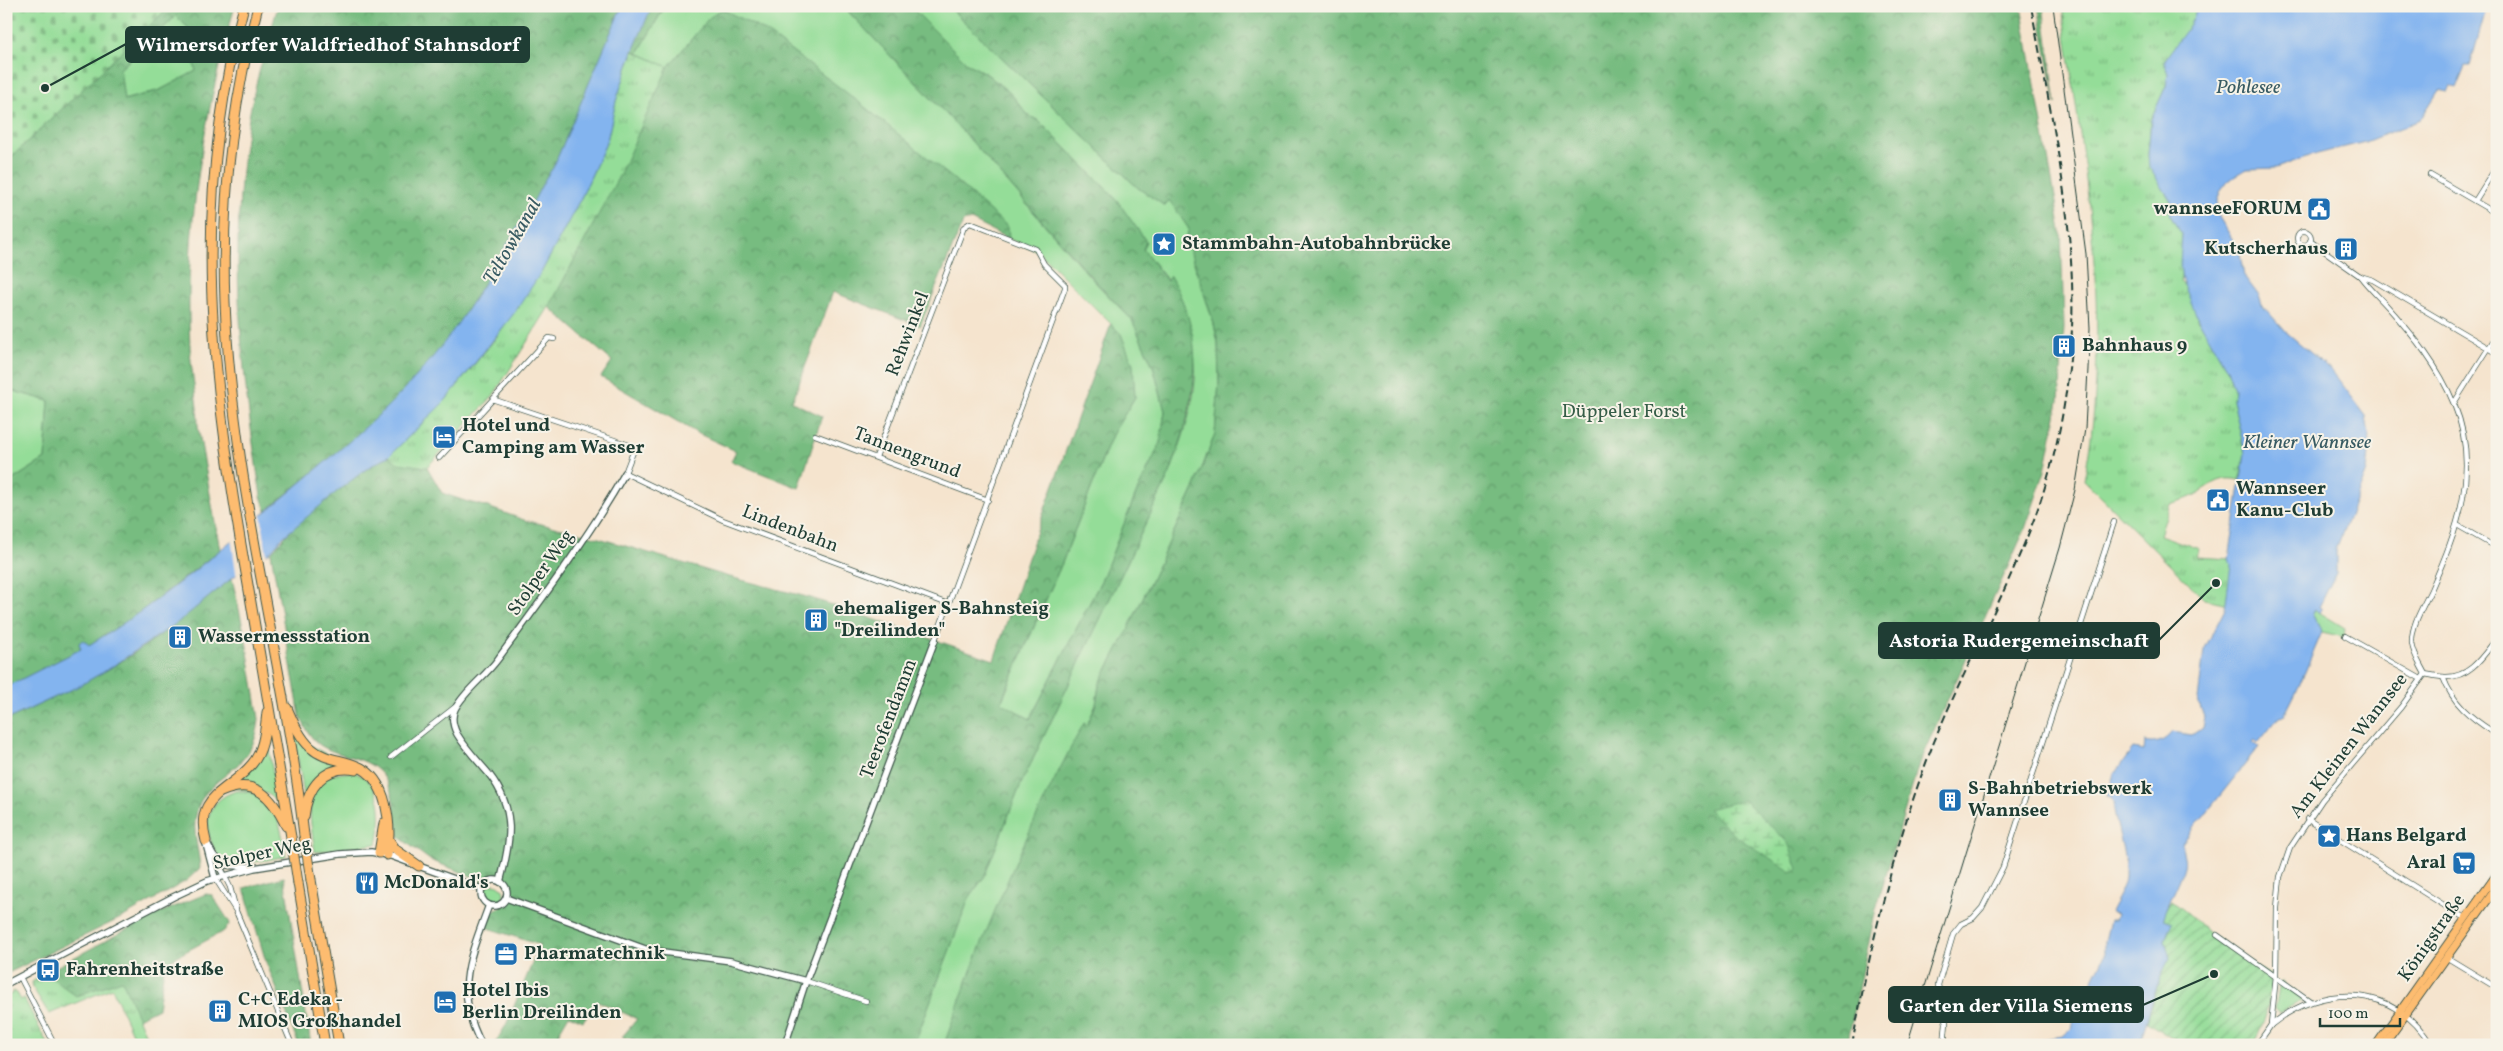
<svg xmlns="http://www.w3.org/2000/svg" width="2503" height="1051" font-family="Vollkorn,serif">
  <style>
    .grass { fill: #94dd98; stroke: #5a8d66 }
    .forest { fill: url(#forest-crowns); stroke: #4b7c5a; fill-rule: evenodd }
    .wetland { fill: url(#wetland-marsh); stroke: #5a8d66 }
    .cemetery { fill: url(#cemetery-stones); stroke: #5a8d66 }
    .park { fill: url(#park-tufts); stroke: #5a8d66 }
    .garden { fill: url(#garden-furrows); stroke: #5a8d66 }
    .water { fill: #83b4ef; stroke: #517892 }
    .pier { fill: #f5e4ce }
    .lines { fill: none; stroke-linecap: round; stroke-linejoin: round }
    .minor-casing { stroke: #3f564b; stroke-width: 6 }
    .tertiary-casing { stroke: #3f564b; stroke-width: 8 }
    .primary-casing { stroke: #3f564b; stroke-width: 9 }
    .motorway-casing { stroke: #3f564b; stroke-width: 11 }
    .minor { stroke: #fff; stroke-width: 4.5 }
    .tertiary { stroke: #fff; stroke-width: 5.5 }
    .primary { stroke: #fdbc70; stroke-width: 7 }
    .motorway { stroke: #fdbc70; stroke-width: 9 }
    .tram { stroke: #1f3d34; stroke-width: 1 }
    .rail { stroke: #1f3d34; stroke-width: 2; stroke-dasharray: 8 4; stroke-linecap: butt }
    .motorway-bridge-casing { stroke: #3f564b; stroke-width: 11; stroke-linecap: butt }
    .motorway-bridge { stroke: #fdbc70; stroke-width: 9 }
    .labels { text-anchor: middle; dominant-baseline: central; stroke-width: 4; stroke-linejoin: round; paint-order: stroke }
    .poi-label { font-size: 19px; font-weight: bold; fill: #1f3d34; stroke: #f7f3e8; text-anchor: start }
    .street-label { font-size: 19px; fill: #1f3d34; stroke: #f7f3e8 }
    .park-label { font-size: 19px; fill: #365d48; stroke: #f7f3e8 }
    .water-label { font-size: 20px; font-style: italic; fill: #385b63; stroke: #f7f3e8 }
    .leader { fill: none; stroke: #1f3d34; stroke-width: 2 }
    .callout-dot { fill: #1f3d34; stroke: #f7f3e8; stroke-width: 2 }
    .callout { fill: #1f3d34; stroke: #1f3d34; stroke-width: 2 }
    .callout-label { font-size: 20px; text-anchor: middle; font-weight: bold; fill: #fff }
  </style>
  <defs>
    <pattern id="forest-crowns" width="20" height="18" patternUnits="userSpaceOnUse" patternTransform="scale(1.25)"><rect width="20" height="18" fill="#77bc80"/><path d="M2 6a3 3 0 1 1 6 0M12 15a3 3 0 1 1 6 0" fill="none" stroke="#619a6a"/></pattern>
    <pattern id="wetland-marsh" width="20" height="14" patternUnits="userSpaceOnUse" patternTransform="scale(1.25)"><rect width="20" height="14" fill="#94dd98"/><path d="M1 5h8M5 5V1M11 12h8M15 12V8" fill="none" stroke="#78b47d"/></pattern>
    <pattern id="cemetery-stones" width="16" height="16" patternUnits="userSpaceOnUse" patternTransform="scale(1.25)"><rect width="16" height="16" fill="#94dd98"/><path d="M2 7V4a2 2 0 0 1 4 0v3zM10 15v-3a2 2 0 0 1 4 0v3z" fill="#78b47d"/></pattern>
    <pattern id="park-tufts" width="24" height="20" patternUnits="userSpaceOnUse" patternTransform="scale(1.25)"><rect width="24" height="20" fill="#94dd98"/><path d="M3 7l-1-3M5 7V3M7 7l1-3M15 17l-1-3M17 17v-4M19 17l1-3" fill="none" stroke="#78b47d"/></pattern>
    <pattern id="garden-furrows" width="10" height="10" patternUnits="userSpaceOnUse" patternTransform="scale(1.25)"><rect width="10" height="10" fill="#94dd98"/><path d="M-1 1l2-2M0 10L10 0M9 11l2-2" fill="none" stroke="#78b47d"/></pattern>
  </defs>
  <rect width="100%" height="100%" fill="#f7f3e8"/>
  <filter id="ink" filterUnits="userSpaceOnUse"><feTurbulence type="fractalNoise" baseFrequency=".02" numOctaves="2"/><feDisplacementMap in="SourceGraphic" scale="10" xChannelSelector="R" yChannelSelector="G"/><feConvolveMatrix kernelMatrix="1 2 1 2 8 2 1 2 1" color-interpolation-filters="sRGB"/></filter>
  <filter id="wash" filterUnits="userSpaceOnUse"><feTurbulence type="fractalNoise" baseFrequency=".0096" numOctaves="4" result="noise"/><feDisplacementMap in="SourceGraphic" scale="20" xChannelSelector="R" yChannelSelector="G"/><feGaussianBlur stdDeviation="1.12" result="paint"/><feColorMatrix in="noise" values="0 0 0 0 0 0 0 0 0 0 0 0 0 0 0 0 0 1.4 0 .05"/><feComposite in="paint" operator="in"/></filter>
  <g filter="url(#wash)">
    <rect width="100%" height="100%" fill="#f5e4ce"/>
    <g class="grass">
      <path d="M665,6H843L967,136L1092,279L1132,320L1153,366L1165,411L1160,444L1136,494L1102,579L1030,719L1001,703L1062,563L1112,435L1135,397L1121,334L1038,251L1009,239L675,61L668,67L638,53Z"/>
      <path d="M910,6H948L1138,188L1165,206L1169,199L1189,229L1186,238L1214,324L1218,343L1219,383L1215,434L1194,489L1125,636L1099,685L1096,705L1087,725L1006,885L944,1045H914L969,898L984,877L1021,784L1170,473C1183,438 1202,387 1193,350C1187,325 1178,300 1170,276L1168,281L1143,249L1116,199L1039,121L1028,115L1011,94L988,75L967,63Z"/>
      <path d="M176,16L202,41L196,71L160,90L123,100L120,69Z"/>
      <path d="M6,389L49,401L45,459L6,484Z"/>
      <path d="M2314,609L2345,628L2344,637L2322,632L2312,614Z"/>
      <path d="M293,729L300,740L349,766L337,768L305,801Z"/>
      <path d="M267,737L278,804L268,794L229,787L242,779Z"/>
      <path d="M352,772C384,780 383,817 377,844L315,852C312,828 300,786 332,775C338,773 346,773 352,772Z"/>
      <path d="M236,791C277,790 280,824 286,856C264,861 239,867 219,857C202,831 202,802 236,791Z"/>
      <circle cx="494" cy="894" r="10"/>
      <path d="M2280,982H2283L2284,985L2304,999L2280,1013L2275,1009Z"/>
      <path d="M1624,1037L1625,1045H1609L1608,1038Z"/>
    </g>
    <g class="forest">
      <path d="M170,6H235C203,117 184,232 190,347C191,374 198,400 198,427L220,550L131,619L89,645L79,643L81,649L6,687V484L45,459L49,401L6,389V162ZM176,16L202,41L191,53L196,71L160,90L124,100L120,69Z"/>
      <path d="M278,6H622L553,168C542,181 539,193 530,207C504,247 481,290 454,330C404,402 333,455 266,511L261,496C241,372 228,249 248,124C254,84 267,45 278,6Z"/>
      <path d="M652,6H665L638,53L633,51Z"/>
      <path d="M843,6H910L967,63L988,75L1011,94L1028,115L1039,121L1116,199L1146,241L1143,249L1167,281L1170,276C1210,344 1195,403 1170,473L1021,784L984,877L969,898L914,1045H655L622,1037L637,1019L598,1001L583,1021L569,1015L559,1032L557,1045H494L506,1025L540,945L485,927L492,911L511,902L513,897L503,877L495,876L484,881L430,860L399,837C394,820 396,801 388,784C374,754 343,760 320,745C310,738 305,727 300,716L271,553C293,524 355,472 389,456L399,463L427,467L442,493L468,502L485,506L524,520L592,536L726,576L811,598L994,660L1035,537L1111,324L1121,334L1133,364L1135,397L1112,435L1062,563L1001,702L1030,719L1102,579L1136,494L1160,444L1165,411L1153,366L1132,320L1093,279L967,136Z"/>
      <path d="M948,6H2021L2061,231L2064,327L2059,401L2045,471L2025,529L1919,763L1876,909L1847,1045H1625L1623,1037L1609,1038V1045H944C982,935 1028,826 1084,723L1087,725L1096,705L1099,685L1125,636L1194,489L1215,434L1219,383L1218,343L1214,324L1186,238L1189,229L1169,200L1165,206L1138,188Z"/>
      <path d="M2038,6H2043L2056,104Z"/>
      <path d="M722,9L763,30L855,99L956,181L1008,227L1009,239L971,220L963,222L920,326L833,292L792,402L822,416L799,488L731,461L736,451L697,433L601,377L612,361L549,307L619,176L668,67L709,18Z"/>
      <path d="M232,578L246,641L259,719C254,777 204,772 196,815C192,832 199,850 200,868L186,881L125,916L6,974V720C41,704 76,688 109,669C153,643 192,611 232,578Z"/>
      <path d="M284,877L311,1045H299L266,962L244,888Z"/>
      <path d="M206,894L212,895L230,923L224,931L170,960L164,969L158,1008L138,1018L122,980L76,996L45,973L154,915Z"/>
    </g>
    <path class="wetland" d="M1744,800L1788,843L1798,869L1793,873L1737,837L1708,809Z"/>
    <path class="cemetery" d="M6,6H170L6,162Z"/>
    <g class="park">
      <path d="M2062,6H2196C2197,23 2172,47 2164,62L2168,74L2166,86L2151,119L2148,155L2150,167L2171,201C2167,215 2174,222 2182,234C2181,246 2183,273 2180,282L2185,286L2197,315V320L2200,322L2227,369L2234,389L2233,400L2245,453L2240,480C2217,475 2211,487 2193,496C2186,500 2177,501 2170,504L2160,535L2199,549L2197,557L2250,560L2239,606L2204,599L2084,480C2115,324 2083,162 2062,6Z"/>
      <path d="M633,51L668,67L619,176L549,307L493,396L427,467L398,463L389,456L445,401L495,339L542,271L582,196L607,141L616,101Z"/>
      <path d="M45,973L76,996L122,980L150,1045H137L112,988L49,1014L33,988L32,982Z"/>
      <path d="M12,991L17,993L21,1000L24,998L48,1045H6V995L12,994Z"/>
    </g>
    <path class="garden" d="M2172,901L2190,915L2215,939L2271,976C2270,1002 2266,1024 2252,1045H2182L2147,1022L2162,971L2165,938L2168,934V928L2163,914Z"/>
    <g class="water">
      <path d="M622,6H652L633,51L616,101L607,141L582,196L542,271L515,312L445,401L389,456L369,467L340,489L282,538L270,552L232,578L177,623L110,668L79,686L6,720V687L81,649L79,643L83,640L89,645C160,603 222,548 285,496C338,451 393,408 436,353C472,308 499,256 530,207C539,193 542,181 553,168Z"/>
      <path d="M2196,6H2487L2470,66H2465L2456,88L2450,86L2447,92L2439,90L2420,120L2365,142L2309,156L2276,168L2247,169L2230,179L2220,192L2216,204L2219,217L2239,250L2244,276L2259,296L2262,305L2285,331L2332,371L2366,416L2370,443L2367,471L2336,549V573L2319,607L2322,609L2320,613L2314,609L2312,614L2322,632L2299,686L2284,716L2279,717L2258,743L2255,740L2253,742L2259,747L2182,843C2182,851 2186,860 2184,867C2182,878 2163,913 2164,919L2172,922L2165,940L2170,958C2155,983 2149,1016 2139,1045H2040L2043,1039L2063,1036L2071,1029L2076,1004L2093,980L2105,955V941L2110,920H2115L2117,914L2110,912C2115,901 2124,889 2125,877C2127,851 2115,827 2113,801L2107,796L2114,774L2133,749L2144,751L2145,742C2156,745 2165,741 2172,732L2192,735L2202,728L2204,717L2198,700L2204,650L2225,609L2231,565L2229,559L2245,453L2233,400L2234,389L2227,369L2198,319L2182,280L2180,264L2182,234C2174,222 2167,215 2171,201L2149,167L2148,155L2151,119L2166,86L2168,74L2164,62C2171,47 2197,23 2196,6Z"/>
    </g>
    <path class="pier" d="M261,512L267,557L237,579L231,537Z"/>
  </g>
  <g filter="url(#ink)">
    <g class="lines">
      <g class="minor-casing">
        <g id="minor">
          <path d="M2430,175L2497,214"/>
          <path d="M2475,201L2497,166"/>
          <circle cx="2304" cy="238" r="7"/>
          <path d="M2310,241L2360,276L2373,280L2497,353"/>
          <path d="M495,400L635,447L625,473L723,520L948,604"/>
          <path d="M2454,403L2497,335"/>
          <path d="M815,435L988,500"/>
          <path d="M876,457L964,227L970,223L1036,249L1044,264L1065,285V288L935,640"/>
          <path d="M439,458L549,338L554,339"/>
          <path d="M2457,525L2497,548"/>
          <path d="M2345,636L2421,679"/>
          <path d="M2425,674C2431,675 2438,677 2445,677C2470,678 2483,656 2497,638"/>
          <path d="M2443,677C2453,704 2470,717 2493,732"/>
          <path d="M391,757L455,707"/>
          <path d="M2307,819L2466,919"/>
          <path d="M224,875L230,887L236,910"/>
          <path d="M215,878L236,911L292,1045"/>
          <path d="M2217,935L2310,1001"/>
          <path d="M2446,957L2497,988"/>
          <path d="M20,977L55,1045"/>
          <path d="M806,981L866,1001"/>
          <path d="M2271,1025C2322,983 2395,983 2431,1045"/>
          <path d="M1944,1045L1946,1023L1938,985L1953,934L1961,924L1973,918L1982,908L2003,867L2114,522"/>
          <path d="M2257,1045L2271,1025L2276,976L2277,908L2280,877L2290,848L2322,800L2401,707L2425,674C2420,664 2413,654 2412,643C2411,625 2424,605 2431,590C2458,529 2481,469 2454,404C2439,367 2414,336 2388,307C2378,296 2368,287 2360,276"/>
        </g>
      </g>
      <g class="tertiary-casing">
        <g id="tertiary">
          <path d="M206,841L224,875"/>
          <path d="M206,844L215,878"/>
          <path d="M214,856L226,865L251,867"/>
          <circle cx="494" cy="893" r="13"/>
          <path d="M500,882C511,841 517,810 489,774C478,761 466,749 457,734C453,726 451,717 455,709C465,690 485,677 498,659C542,599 588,538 625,473"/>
          <path d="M506,898L648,950L731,961L806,981"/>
          <path d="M6,984L173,897L207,881L254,868L340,854L371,852L391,856L482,889"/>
          <path d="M482,1045C453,992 470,957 489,905"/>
          <path d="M785,1045L806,981L935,640"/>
        </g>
      </g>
      <g class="primary-casing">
        <g id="primary">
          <path d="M2376,1045L2497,874"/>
          <path d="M2384,1045L2497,887"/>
        </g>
      </g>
      <g class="motorway-casing">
        <g id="motorway">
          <path d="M244,6C189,205 212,380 247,579C261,665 276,751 291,837"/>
          <path d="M258,6C232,103 221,202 225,302C232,482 283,657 304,835"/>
          <path d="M287,708C293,722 300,738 311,748C324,760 341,759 357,766C388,778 392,827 387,855"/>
          <path d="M221,792C255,776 273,798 286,826"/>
          <path d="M304,817C307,788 324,764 356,770"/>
          <path d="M389,840L396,850L419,866"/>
          <path d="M206,841C193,795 229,792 252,764C264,750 265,730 267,712"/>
          <path d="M379,853L384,823"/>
          <path d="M311,880L339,1045"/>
          <path d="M298,883L325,1045"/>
        </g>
      </g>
      <use href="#minor" class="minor"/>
      <use href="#tertiary" class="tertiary"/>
      <use href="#primary" class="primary"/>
      <use href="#motorway" class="motorway"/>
      <path class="tram" d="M1907,1045L2060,548L2075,490L2085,429L2090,328L2086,254L2053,6"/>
      <path class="rail" d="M1852,1045C1871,943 1896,838 1934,742C1961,676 1995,614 2022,549C2046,494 2061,436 2068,377C2084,252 2053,129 2031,6"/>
      <g class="motorway-bridge-casing">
        <g id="motorway-bridge">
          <path d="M304,835L311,880"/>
          <path d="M291,837L298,883"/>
        </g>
      </g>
      <use href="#motorway-bridge" class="motorway-bridge"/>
    </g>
  </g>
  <defs>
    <g id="civic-square" transform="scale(1.25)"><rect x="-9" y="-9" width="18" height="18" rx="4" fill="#1f6fb2" stroke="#f7f3e8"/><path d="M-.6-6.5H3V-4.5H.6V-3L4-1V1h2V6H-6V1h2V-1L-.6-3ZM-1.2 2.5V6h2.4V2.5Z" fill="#fff"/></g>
    <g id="sight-square" transform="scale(1.25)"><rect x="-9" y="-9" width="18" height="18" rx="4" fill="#1f6fb2" stroke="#f7f3e8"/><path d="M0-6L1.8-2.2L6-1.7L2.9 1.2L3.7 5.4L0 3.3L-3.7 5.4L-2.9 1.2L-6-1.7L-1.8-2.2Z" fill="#fff"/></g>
    <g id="building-square" transform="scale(1.25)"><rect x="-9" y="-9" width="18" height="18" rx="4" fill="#1f6fb2" stroke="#f7f3e8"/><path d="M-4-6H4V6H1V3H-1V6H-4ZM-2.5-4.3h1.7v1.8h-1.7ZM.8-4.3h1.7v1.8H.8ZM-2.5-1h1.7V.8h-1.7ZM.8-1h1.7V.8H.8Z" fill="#fff"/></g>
    <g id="hotel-square" transform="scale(1.25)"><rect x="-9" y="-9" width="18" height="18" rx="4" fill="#1f6fb2" stroke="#f7f3e8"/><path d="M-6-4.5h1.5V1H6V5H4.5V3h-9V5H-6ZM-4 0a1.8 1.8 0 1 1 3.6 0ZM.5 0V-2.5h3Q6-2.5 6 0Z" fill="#fff"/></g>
    <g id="supermarket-square" transform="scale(1.25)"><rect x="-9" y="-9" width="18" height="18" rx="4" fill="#1f6fb2" stroke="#f7f3e8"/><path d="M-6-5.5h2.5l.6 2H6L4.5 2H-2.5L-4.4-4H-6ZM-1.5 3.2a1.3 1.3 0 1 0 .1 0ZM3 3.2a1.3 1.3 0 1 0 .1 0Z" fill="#fff"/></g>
    <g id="restaurant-square" transform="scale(1.25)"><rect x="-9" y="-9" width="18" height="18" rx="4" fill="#1f6fb2" stroke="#f7f3e8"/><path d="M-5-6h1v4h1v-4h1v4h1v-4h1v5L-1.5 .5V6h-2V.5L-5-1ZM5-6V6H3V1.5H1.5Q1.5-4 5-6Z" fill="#fff"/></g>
    <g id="office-square" transform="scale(1.25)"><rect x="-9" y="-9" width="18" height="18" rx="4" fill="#1f6fb2" stroke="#f7f3e8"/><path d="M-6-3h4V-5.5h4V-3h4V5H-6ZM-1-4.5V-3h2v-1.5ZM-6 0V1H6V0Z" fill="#fff"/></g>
    <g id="bus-square" transform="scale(1.25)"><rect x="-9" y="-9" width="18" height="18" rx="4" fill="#1f6fb2" stroke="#f7f3e8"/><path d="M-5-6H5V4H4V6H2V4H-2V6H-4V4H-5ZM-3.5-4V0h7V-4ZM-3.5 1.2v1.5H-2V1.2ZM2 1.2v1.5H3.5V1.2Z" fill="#fff"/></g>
  </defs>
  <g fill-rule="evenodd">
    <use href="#civic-square" x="2319" y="209"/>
    <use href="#sight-square" x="1164" y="244"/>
    <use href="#building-square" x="2346" y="249"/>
    <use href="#building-square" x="2064" y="346"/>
    <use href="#hotel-square" x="444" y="437"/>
    <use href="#civic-square" x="2218" y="500"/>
    <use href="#building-square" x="816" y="620"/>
    <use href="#building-square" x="180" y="637"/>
    <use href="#building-square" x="1950" y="800"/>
    <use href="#sight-square" x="2329" y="836"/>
    <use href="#supermarket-square" x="2464" y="863"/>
    <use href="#restaurant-square" x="367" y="883"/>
    <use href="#office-square" x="506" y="954"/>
    <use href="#bus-square" x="48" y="970"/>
    <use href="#hotel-square" x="445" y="1002"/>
    <use href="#building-square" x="220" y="1011"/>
  </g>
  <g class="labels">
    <g class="poi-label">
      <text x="2302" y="209" text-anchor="end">wannseeFORUM</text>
      <text x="1182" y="244">Stammbahn-Autobahnbrücke</text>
      <text x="2328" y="249" text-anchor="end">Kutscherhaus</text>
      <text x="2082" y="346">Bahnhaus 9</text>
      <text x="462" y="426">Hotel und<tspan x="462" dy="22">Camping am Wasser</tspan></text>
      <text x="2236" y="489">Wannseer<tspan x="2236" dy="22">Kanu-Club</tspan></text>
      <text x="834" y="609">ehemaliger S-Bahnsteig<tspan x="834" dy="22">"Dreilinden"</tspan></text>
      <text x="198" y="637">Wassermessstation</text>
      <text x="1968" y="789">S-Bahnbetriebswerk<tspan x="1968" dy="22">Wannsee</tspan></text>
      <text x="2346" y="836">Hans Belgard</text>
      <text x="2446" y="863" text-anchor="end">Aral</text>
      <text x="384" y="883">McDonald's</text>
      <text x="524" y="954">Pharmatechnik</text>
      <text x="66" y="970">Fahrenheitstraße</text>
      <text x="462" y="991">Hotel Ibis<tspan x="462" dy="22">Berlin Dreilinden</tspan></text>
      <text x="238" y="1000">C+C Edeka -<tspan x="238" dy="22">MIOS Großhandel</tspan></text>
    </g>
    <g class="street-label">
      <text transform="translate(908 334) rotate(-69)">Rehwinkel</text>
      <text transform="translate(907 453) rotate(21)">Tannengrund</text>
      <text transform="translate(790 529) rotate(21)">Lindenbahn</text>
      <text transform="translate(541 573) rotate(-55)">Stolper Weg</text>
      <text transform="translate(889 719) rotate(-69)">Teerofendamm</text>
      <text transform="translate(2349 746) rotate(-52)">Am Kleinen Wannsee</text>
      <text transform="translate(262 854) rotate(-12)">Stolper Weg</text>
      <text transform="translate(2432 938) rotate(-55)">Königstraße</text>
    </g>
    <g class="park-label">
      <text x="1624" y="412">Düppeler Forst</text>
    </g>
    <g class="water-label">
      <text x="2248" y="88">Pohlesee</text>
      <text transform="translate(513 242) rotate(-60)">Teltowkanal</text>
      <text x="2307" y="443">Kleiner Wannsee</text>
    </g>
  </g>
  <path class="leader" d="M45 88L126 44M2216 583L2159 640M2214 974L2143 1005"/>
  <g class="callout-dot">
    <circle cx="45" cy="88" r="5"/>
    <circle cx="2216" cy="583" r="5"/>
    <circle cx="2214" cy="974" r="5"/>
  </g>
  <g class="callout">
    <rect x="126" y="27" width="403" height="35" rx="5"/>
    <rect x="1879" y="623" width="280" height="35" rx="5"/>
    <rect x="1889" y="987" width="254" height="35" rx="5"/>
  </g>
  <g class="callout-label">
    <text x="328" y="51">Wilmersdorfer Waldfriedhof Stahnsdorf</text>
    <text x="2019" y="647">Astoria Rudergemeinschaft</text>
    <text x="2016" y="1012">Garten der Villa Siemens</text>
  </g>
  <rect width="2503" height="1051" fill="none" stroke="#f7f3e8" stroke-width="25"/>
  <path d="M2320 1018v8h80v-8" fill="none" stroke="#1f3d34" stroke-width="2.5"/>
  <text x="2328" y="1018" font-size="15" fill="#1f3d34" stroke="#f7f3e8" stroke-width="4" paint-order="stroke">100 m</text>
</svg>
